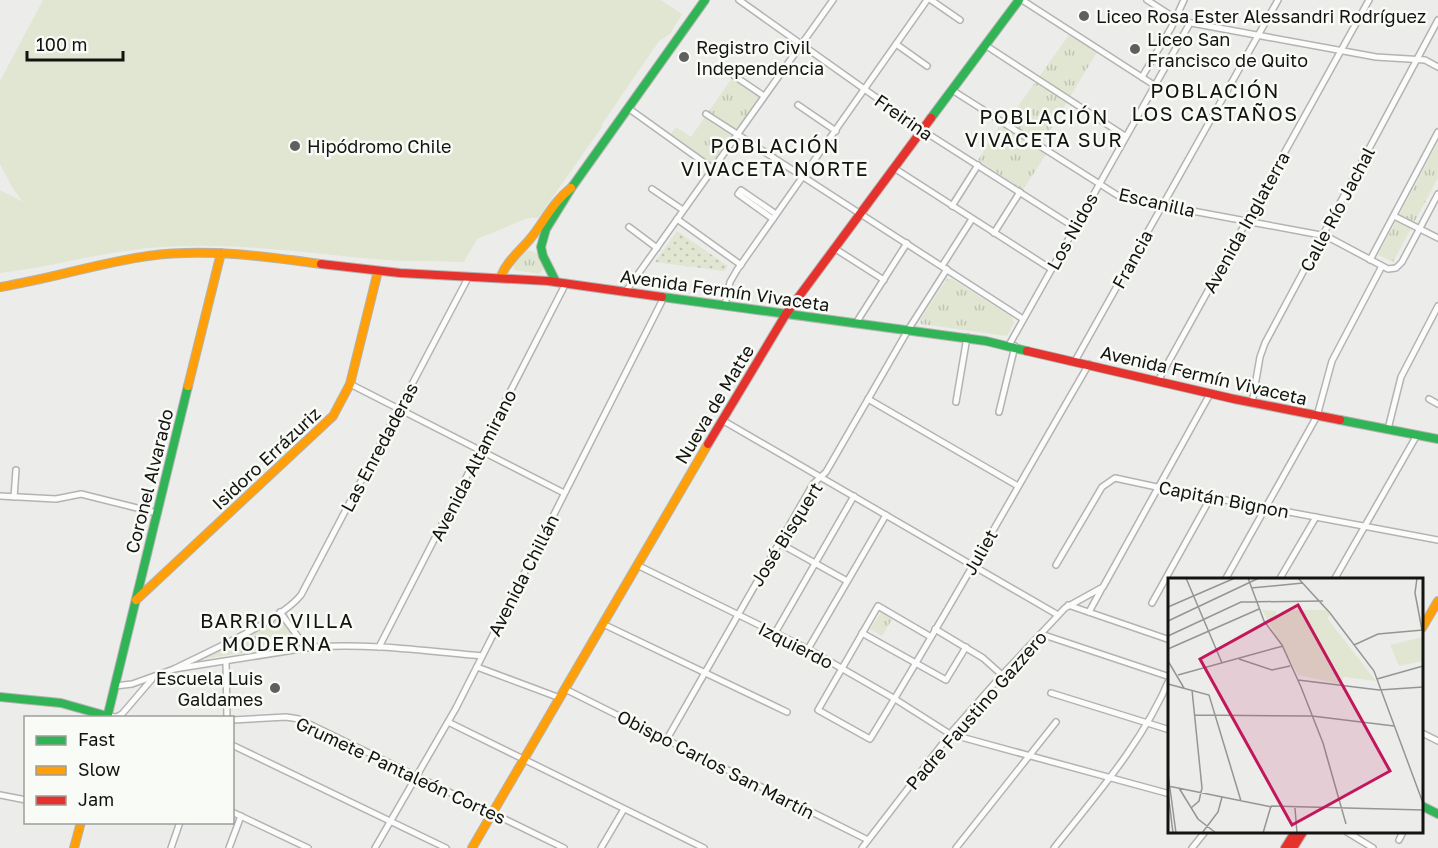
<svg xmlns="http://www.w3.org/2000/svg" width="1438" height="848" font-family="'Golos Text',sans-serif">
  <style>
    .grass { fill: url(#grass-dots) }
    .park { fill: url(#park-tufts) }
    .pitch { fill: #e0e6d2 }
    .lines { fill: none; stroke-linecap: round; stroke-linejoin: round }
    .street-casing { stroke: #b3b4b2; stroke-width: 8 }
    .fast-casing { stroke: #b3b4b2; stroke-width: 10 }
    .slow-casing { stroke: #b3b4b2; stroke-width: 10 }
    .jam-casing { stroke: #b3b4b2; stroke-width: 10 }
    .street { stroke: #fcfcfc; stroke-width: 5 }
    .fast { stroke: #30b455; stroke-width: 8 }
    .slow { stroke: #ff9f0a; stroke-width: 8 }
    .jam { stroke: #e5322d; stroke-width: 8 }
    .poi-dot { fill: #5f5f5d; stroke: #f9fbf6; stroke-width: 2 }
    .labels { text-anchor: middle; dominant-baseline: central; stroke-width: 5; stroke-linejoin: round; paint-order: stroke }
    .poi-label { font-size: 18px; fill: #131311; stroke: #f9fbf6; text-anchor: start }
    .street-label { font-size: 18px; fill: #131311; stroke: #f9fbf6 }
    .neighbourhood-label { font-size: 20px; letter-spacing: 1.5px; fill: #131311; stroke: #f9fbf6 }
    .inset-road { fill: none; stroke: #959693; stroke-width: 1.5 }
    .view { fill: #c2185b; fill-opacity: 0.15; stroke: #c2185b; stroke-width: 3 }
    .inset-edge { fill: none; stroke: #131311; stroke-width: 3 }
  </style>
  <defs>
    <pattern id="grass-dots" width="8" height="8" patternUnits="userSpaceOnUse" patternTransform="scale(1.5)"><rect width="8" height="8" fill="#e0e6d2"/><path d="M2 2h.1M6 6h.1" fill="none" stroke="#bfc4b3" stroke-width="1.8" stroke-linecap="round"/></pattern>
    <pattern id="park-tufts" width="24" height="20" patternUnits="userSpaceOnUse" patternTransform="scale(1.5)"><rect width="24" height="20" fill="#e0e6d2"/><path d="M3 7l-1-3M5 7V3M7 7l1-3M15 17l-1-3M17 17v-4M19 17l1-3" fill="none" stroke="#bfc4b3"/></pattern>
  </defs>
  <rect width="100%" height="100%" fill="#ecedea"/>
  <path class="grass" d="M677,231L728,266L724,271L655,262Z"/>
  <g class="park">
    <path d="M1071,32L1099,49L1041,145L1049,150L1023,190L978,160L1002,121L1006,123Z"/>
    <path d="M732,78L759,95V97L713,163L711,164L670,135L676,127L691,137Z"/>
    <path d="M1438,142V178L1393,262L1378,255Z"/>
    <path d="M528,250L537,253L544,269L539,274L514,270L513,263Z"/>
    <path d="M947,279H952L1012,317L1014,323L1007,336L921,324L920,320Z"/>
    <path d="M287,608L291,625L307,642L198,660Z"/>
    <path d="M882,611L893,618L882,636L870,629Z"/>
  </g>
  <g class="pitch">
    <path d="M43,0H661L682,14L670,34L659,41L602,124V127L538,218H528L477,239L464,262C438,261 412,262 386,260C311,254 238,242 163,247C107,250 54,267 0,273V190L23,202L12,187L0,164V81Z"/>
    <path d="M988,305L1012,320L1003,334L979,319Z"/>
  </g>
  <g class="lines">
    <g class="street-casing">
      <g id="street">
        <path d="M739,0L922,130L1074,227"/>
        <path d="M931,0L960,20"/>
        <path d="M1022,0L1154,85"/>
        <path d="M1147,0L1175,18L1186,22L1376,57L1425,60L1438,67"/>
        <path d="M896,44L927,66"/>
        <path d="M985,45L1125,136"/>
        <path d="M733,75L764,96"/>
        <path d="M1142,77L1171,28L1184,0"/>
        <path d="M952,90L1117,195L1155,204L1326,236L1388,269L1396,268L1402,262L1438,194"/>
        <path d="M798,105L836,131"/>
        <path d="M628,108L713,169"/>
        <path d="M706,114L1023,319"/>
        <path d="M894,168L1051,269"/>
        <path d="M652,189L683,210"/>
        <path d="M952,206L978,165"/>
        <path d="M1394,216L1438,238"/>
        <path d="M677,219L741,265"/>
        <path d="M773,219L738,194L741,190L776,214"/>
        <path d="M629,227L657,248"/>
        <path d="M994,233L1020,192"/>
        <path d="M834,248L884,280"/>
        <path d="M1370,260L1438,132"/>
        <path d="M942,266L972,219"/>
        <path d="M626,291L833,0"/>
        <path d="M725,305L730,282L737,270L927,0"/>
        <path d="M856,323L907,243"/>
        <path d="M1009,345L1190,23"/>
        <path d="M1075,361L1278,0"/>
        <path d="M1158,381L1369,0"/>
        <path d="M350,384L564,493"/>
        <path d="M868,399L1018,486"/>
        <path d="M1429,399L1438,404"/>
        <path d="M956,402L967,337"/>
        <path d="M1252,403L1260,357L1265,343L1438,20"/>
        <path d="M999,412L1015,346"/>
        <path d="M722,420L1058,615"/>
        <path d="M1388,429L1401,377L1438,306"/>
        <path d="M0,496L56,499L81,494L157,513"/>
        <path d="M14,497L16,470"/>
        <path d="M779,543L847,581"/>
        <path d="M637,565L808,649L895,699L950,734L1170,794"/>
        <path d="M1056,565L1102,487L1115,478L1166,489L1438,540"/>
        <path d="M1225,580L1317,416L1332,361L1382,266"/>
        <path d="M1279,580L1316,517"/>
        <path d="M1334,580L1417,435"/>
        <path d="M1152,603L1211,497"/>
        <path d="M1068,605L1170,640"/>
        <path d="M280,612L298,637L313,647"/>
        <path d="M1089,612L1101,590"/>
        <path d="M603,624L787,712"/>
        <path d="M935,629L983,658L1002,675"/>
        <path d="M775,633L854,496"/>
        <path d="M862,633L946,680L966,647"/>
        <path d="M1041,634L1170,677"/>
        <path d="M931,637L878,606L818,710L870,739C946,616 1016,489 1089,364"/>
        <path d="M379,647L566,283"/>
        <path d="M808,649L886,515"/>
        <path d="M226,662L227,718"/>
        <path d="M477,667L560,698"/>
        <path d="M174,669C207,652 279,622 301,595L469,276"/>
        <path d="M115,686L132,684L174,669L313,647C369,643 426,651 482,656"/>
        <path d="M565,689L868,840"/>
        <path d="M1051,693L1170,730"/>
        <path d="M107,716L117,717L122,714L152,679"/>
        <path d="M232,720L286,717L299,719L564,848"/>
        <path d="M448,722L704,848"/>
        <path d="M1422,733L1438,741"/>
        <path d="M667,739L813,484L826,472L908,330L947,269"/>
        <path d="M232,745L446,848"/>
        <path d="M0,795L26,800"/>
        <path d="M232,812L308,848"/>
        <path d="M1347,832L1373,848"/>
        <path d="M1399,840L1403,832"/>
        <path d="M171,848L180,822"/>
        <path d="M229,848L241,816"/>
        <path d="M375,848L456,708L664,297"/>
        <path d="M601,848L624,809"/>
        <path d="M862,848L950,734L1002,675L1065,608L1103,587L1210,394"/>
        <path d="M956,848L1056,722"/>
        <path d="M1054,848C1097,794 1143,742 1170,678"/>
        <path d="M1192,848L1205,832"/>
      </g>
    </g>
    <g class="fast-casing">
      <g id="fast">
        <path d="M931,118L1019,0"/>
        <path d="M556,282L543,256L541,247L546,229L572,187L705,0"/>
        <path d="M662,297L986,341L1027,351"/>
        <path d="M1340,420L1438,439"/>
        <path d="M0,697L61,703L107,716"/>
        <path d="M107,718L188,386"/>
        <path d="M1422,806L1438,814"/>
      </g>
    </g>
    <g class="slow-casing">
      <g id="slow">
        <path d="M501,276C507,261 520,251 530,239C544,222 553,202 571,188"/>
        <path d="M0,287C50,279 98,263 148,256C205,248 263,256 321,264"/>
        <path d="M188,386L221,253"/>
        <path d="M136,600L333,416L350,384L378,271"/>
        <path d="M1422,628L1438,601"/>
        <path d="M74,848L81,822"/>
        <path d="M472,848L708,444"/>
      </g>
    </g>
    <g class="jam-casing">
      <g id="jam">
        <path d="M321,264L400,273L548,281L662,297"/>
        <path d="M1027,351L1234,399L1340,420"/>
        <path d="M708,444L786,314L931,118"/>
        <path d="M1285,848L1295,832"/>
        <path d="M1293,848L1303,832"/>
      </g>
    </g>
    <use href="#street" class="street"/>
    <use href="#fast" class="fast"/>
    <use href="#slow" class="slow"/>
    <use href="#jam" class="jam"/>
  </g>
  <g class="poi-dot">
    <circle cx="1084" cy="16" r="6"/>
    <circle cx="1135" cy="49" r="6"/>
    <circle cx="684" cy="57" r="6"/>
    <circle cx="295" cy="146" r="6"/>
    <circle cx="275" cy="688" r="6"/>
  </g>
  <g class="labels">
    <g class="poi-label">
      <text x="1096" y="16">Liceo Rosa Ester Alessandri Rodríguez</text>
      <text x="1147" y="39">Liceo San<tspan x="1147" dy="21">Francisco de Quito</tspan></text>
      <text x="696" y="47">Registro Civil<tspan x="696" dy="21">Independencia</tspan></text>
      <text x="307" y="146">Hipódromo Chile</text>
      <text x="263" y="678" text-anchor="end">Escuela Luis<tspan x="263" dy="21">Galdames</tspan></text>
    </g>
    <g class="street-label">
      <text transform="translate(904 117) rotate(35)">Freirina</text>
      <text transform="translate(1157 202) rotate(13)">Escanilla</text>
      <text transform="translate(1337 209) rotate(-62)">Calle Río Jachal</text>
      <text transform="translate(1246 222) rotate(-61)">Avenida Inglaterra</text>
      <text transform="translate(1072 231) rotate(-61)">Los Nidos</text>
      <text transform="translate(1132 259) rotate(-61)">Francia</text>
      <text transform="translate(725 290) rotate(8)">Avenida Fermín Vivaceta</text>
      <text transform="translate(1204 375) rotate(13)">Avenida Fermín Vivaceta</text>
      <text transform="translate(714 404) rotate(-59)">Nueva de Matte</text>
      <text transform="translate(379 447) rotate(-62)">Las Enredaderas</text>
      <text transform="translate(266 458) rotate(-43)">Isidoro Errázuriz</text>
      <text transform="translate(473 465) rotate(-63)">Avenida Altamirano</text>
      <text transform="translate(149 481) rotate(-76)">Coronel Alvarado</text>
      <text transform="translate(1224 499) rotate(11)">Capitán Bignon</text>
      <text transform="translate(786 534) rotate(-58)">José Bisquert</text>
      <text transform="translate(980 552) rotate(-60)">Juliet</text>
      <text transform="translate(523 575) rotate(-63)">Avenida Chillán</text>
      <text transform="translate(796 645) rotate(27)">Izquierdo</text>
      <text transform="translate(976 710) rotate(-49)">Padre Faustino Gazzero</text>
      <text transform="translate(716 764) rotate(27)">Obispo Carlos San Martín</text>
      <text transform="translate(401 770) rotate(25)">Grumete Pantaleón Cortes</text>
    </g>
    <g class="neighbourhood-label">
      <text x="1215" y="90">POBLACIÓN<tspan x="1215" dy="23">LOS CASTAÑOS</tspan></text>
      <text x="1044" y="116">POBLACIÓN<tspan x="1044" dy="23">VIVACETA SUR</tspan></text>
      <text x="775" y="145">POBLACIÓN<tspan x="775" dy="23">VIVACETA NORTE</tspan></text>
      <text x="277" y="620">BARRIO VILLA<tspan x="277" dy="23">MODERNA</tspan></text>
    </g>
  </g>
  <g transform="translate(1168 578)">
    <rect width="255" height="255" fill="#ecedea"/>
    <path d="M94,32L108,33L109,41L121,32H158L162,37L159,40L208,103L176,99L172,106L130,97ZM254,59L255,83L231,88L222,67Z" fill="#e0e6d2"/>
    <path class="inset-road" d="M18,0L54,85M80,0L96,43L114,67L133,109L155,165L178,246M130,0L162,35L206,93L255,225M249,0L247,15L254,52M83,10L135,5M0,29L67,0M0,43L91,0M0,58L73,24L155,23M186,67L210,56L255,52M0,71L91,31M71,81L104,92L122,88M0,83L16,110M10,97L115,68M209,101L255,88M130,102L211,112L255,109M0,106L41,117L73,223M27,137L144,138L226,148M0,196L8,255M0,208L104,229M11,210L30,241L48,255M0,214L5,255M103,228L255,232M23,230L31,223L34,210L24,112M127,230L129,255M34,255L50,234L54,219M95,255L103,228"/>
    <path class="view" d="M130,27L222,193L124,247L32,81Z"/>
    <rect width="255" height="255" class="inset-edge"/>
  </g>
  <rect x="24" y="716" width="210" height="108" fill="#f9fbf6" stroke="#9d9e9a" stroke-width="1.5"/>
  <rect x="36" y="736" width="30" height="9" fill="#30b455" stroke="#9d9e9a" stroke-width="1.5"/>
  <text x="78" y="746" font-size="18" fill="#131311">Fast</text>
  <rect x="36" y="766" width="30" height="9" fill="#ff9f0a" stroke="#9d9e9a" stroke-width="1.5"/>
  <text x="78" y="776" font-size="18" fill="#131311">Slow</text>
  <rect x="36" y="796" width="30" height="9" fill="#e5322d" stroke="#9d9e9a" stroke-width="1.5"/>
  <text x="78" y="806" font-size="18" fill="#131311">Jam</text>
  <path d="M27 51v9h96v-9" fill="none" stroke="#131311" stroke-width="3"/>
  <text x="36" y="51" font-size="18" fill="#131311" stroke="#f9fbf6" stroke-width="4.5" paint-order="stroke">100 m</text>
</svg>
